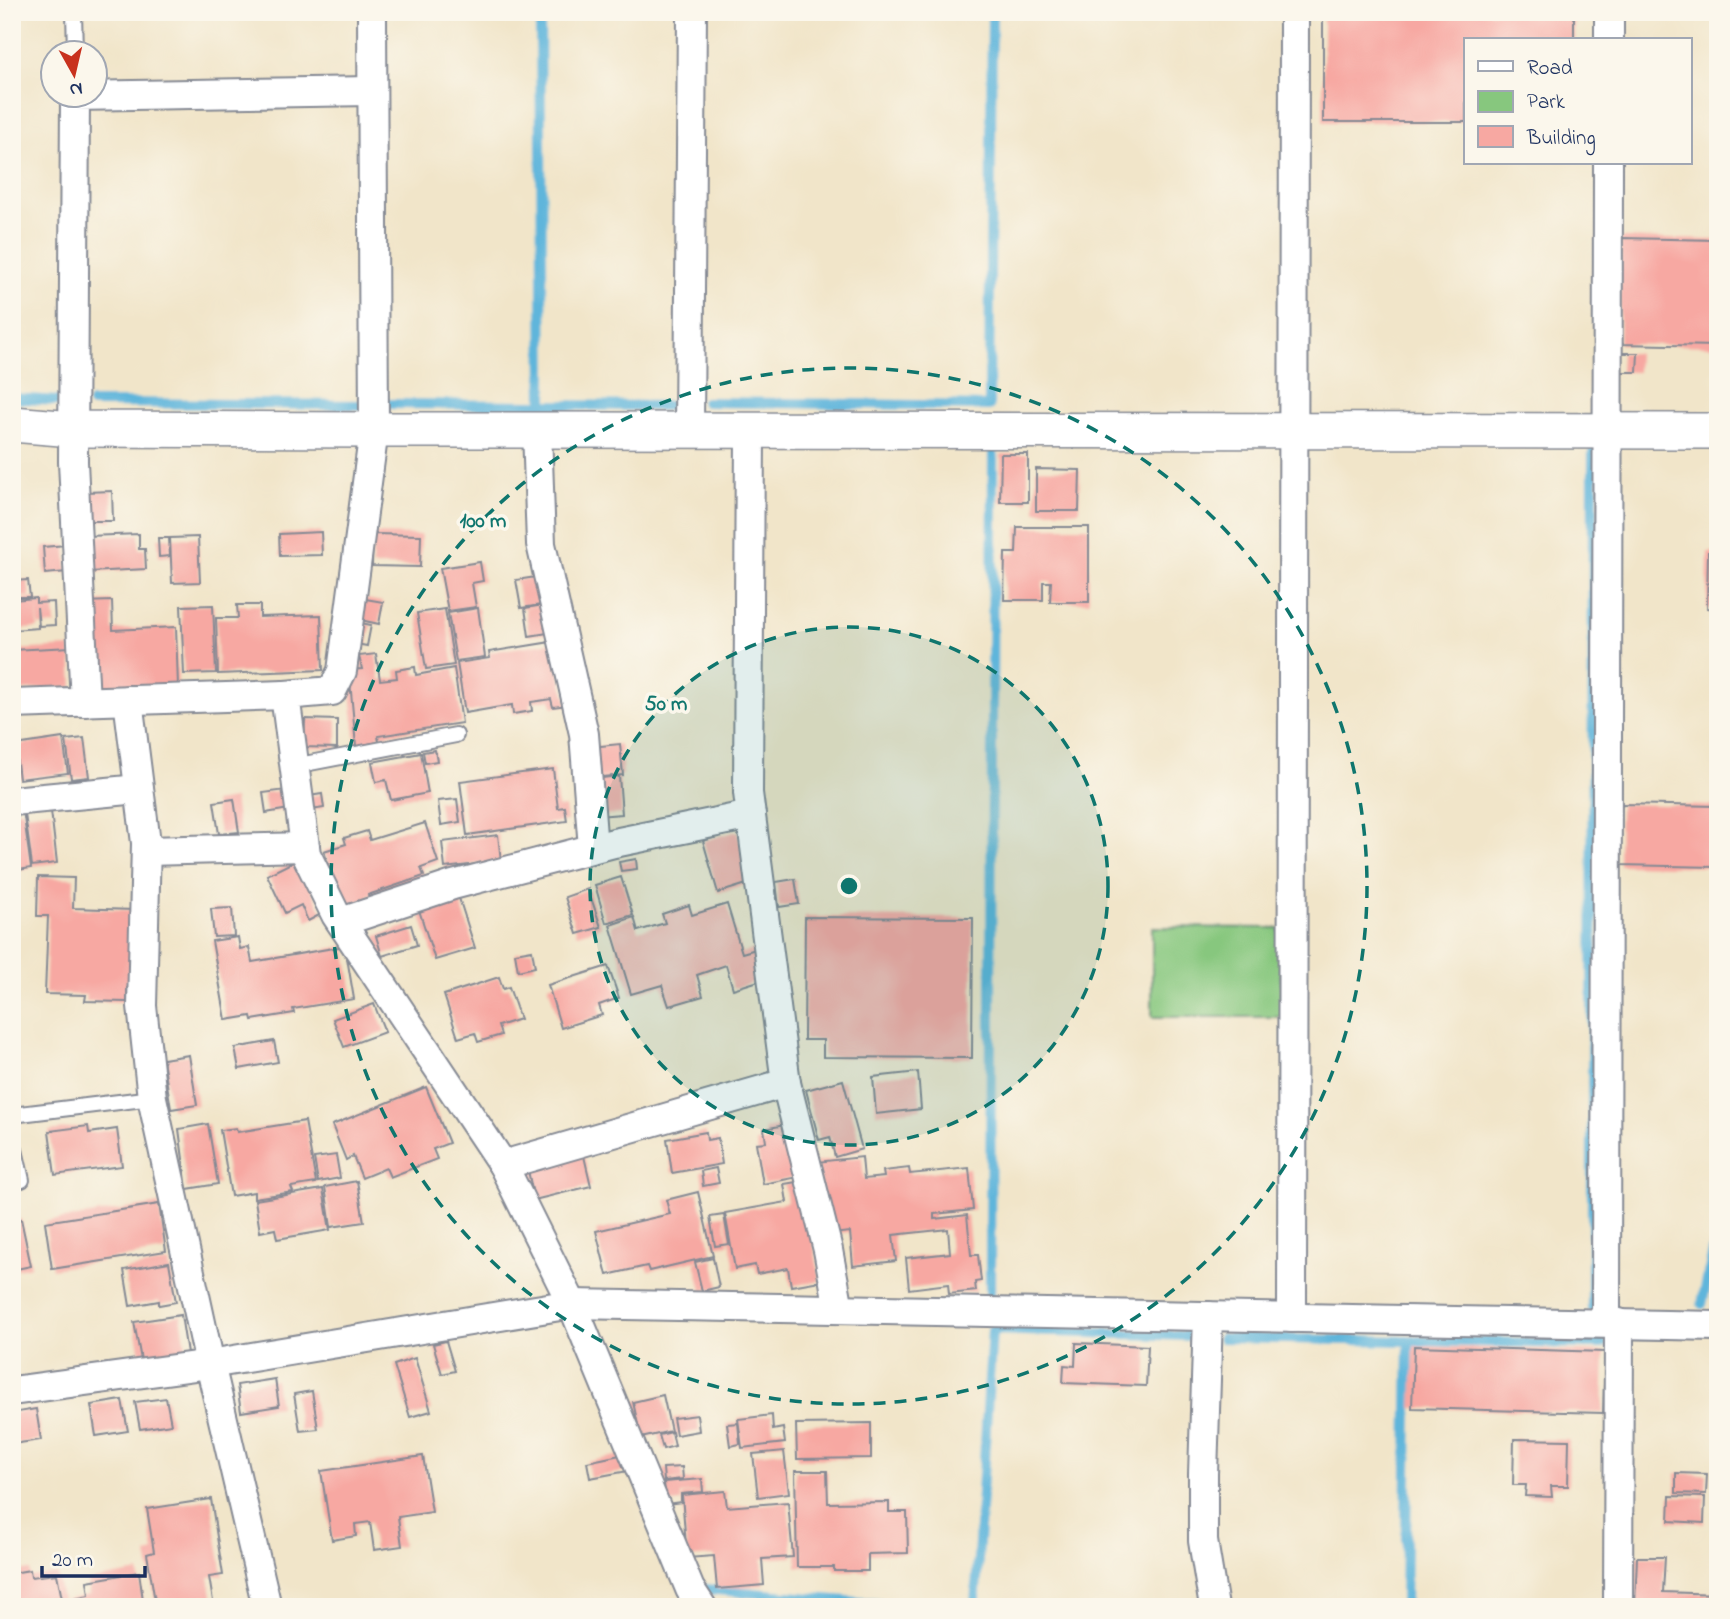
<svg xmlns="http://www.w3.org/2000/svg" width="1730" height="1619" font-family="'Indie Flower',sans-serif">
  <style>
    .green { fill: #87c77e; stroke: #517b6e; stroke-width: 2 }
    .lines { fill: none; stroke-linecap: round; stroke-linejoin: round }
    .stream { stroke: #5eb5db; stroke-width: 10 }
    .building { fill: #f7a8a2 }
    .service-casing { stroke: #868a94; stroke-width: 18 }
    .minor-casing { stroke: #868a94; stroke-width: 32 }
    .tertiary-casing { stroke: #868a94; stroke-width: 38 }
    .service { stroke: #fff; stroke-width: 14 }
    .minor { stroke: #fff; stroke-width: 28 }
    .tertiary { stroke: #fff; stroke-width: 35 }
    .ring { fill: none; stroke: #0f766e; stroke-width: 3.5; stroke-dasharray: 12 9 }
    .centre { fill: #0f766e; stroke: #fbf7ec; stroke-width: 3.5 }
    .ring-label { font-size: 21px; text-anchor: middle; font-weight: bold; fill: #0f766e; stroke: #fbf7ec; stroke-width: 7; stroke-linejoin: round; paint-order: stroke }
  </style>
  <rect width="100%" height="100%" fill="#fbf7ec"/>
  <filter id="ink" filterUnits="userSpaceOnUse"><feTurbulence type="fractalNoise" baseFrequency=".0143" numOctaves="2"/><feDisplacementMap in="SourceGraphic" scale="14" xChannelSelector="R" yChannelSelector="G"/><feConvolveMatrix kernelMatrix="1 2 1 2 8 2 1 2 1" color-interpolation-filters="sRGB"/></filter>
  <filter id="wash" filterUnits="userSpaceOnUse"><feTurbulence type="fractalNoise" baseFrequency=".00686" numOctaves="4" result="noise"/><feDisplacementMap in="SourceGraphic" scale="28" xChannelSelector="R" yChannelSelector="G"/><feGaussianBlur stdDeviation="1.57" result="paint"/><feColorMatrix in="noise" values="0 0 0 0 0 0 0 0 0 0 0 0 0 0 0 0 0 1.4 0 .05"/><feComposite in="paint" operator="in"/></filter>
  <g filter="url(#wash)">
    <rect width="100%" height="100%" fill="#f1e5c9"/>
    <path class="green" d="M1152,927L1279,928L1282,1017H1152Z"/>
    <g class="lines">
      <g class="stream">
        <path d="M540,12L543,405"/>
        <path d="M12,398L57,401"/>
        <path d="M706,402L989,406L992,12"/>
        <path d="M92,403L361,405"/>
        <path d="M387,404L675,406"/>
        <path d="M990,1294L993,452"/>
        <path d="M1702,1304L1718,1228"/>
        <path d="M1592,1308L1593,452"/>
        <path d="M1222,1338L1602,1344"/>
        <path d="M705,1589L919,1607"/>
        <path d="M975,1607L992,1330L1192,1336"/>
        <path d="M1405,1607L1409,1341"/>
      </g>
    </g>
    <g id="blocks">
      <g class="building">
        <path d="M1323,12H1574V40H1466V122H1323Z"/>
        <path d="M1621,238L1718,240V346L1619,344Z"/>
        <path d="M1621,353H1638L1637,372H1620Z"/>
        <path d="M1001,454H1028V502H1000Z"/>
        <path d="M1036,469L1080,470L1079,511H1036Z"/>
        <path d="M112,491L113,521H88L86,492Z"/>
        <path d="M1017,527H1089V602H1050L1051,582H1043V600H1004L1005,553H1016Z"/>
        <path d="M321,532L322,555L280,556L279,534Z"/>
        <path d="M139,534V549H145L146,569L89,572L88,536Z"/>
        <path d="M373,534L421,535L420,567L372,566Z"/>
        <path d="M198,537L200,582L172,583L170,538Z"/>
        <path d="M158,538H169L170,556L159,557Z"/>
        <path d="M66,545L67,572L45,574L43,547Z"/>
        <path d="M1708,552H1718V609L1707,608Z"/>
        <path d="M480,562L483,581L472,583L476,607L448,611L440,568Z"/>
        <path d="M543,576L548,604L521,608L516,580Z"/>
        <path d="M28,580L30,597H12V581Z"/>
        <path d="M36,598V603L54,602L55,625L39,626L37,607L38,628L12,630V600Z"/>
        <path d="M360,598L383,602L379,624L356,619Z"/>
        <path d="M112,601L113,630L176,627L178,687L91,690L84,602Z"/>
        <path d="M550,604L554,632L529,636L525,608Z"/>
        <path d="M213,605L216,673L184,674L181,606Z"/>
        <path d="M237,605H260V617L321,615L323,670L218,674L216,618H238Z"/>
        <path d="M478,608L485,657L456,661L448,613Z"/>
        <path d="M445,609L454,665L426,669L417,613Z"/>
        <path d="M356,622L371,625L367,646L351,643Z"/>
        <path d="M551,642L568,705L553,707L551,699L531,702L532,711L513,714L512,705L465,713L457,663L490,658L489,652Z"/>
        <path d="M71,647L73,687L12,691V650Z"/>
        <path d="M376,654L380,680L397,678L396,670L415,667L416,675L454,668L462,723L378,736L379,742L356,746L349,670L362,669L359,656Z"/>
        <path d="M305,719L337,720V748L304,747Z"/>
        <path d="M63,738L68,773L19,779L15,745Z"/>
        <path d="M84,738L89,777L71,779L66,740Z"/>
        <path d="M620,744L623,775L593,778L591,747Z"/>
        <path d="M435,750L437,761L425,763L423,752Z"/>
        <path d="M421,753L428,793L391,800L386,780L376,782L372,762Z"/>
        <path d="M553,769L558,808L565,807L567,821L467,835L460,781Z"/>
        <path d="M619,776L622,814L597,816L594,779Z"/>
        <path d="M286,790L289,809L266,813L263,793Z"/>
        <path d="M322,794L324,808L311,810L309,796Z"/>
        <path d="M234,799L239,832L219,834L214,802Z"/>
        <path d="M457,799L460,822L441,825L438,801Z"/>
        <path d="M1620,804L1718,806V867L1619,865Z"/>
        <path d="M23,810L31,868L12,871V811Z"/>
        <path d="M51,811L57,863L32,866L25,814Z"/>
        <path d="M425,823L438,862L421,868L424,876L368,895L369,898L342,907L324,851L346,844L344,838L367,831L370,840Z"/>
        <path d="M737,831L753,882L718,893L703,841Z"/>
        <path d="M498,835L501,861L445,868L442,842Z"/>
        <path d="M636,859L637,869L621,871L619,862Z"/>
        <path d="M297,860L323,913L308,921L301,905L285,913L267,875Z"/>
        <path d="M38,877L74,878L73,908L134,910L131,988H127V1002L85,1001L86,995L45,994L48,916H37Z"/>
        <path d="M621,877L633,915L606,923L595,885Z"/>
        <path d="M795,879L799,904L779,907L776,882Z"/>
        <path d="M588,889L601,927L577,934L565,897Z"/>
        <path d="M459,898L475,948L435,960L419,910Z"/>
        <path d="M727,904L742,953L756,949L765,979L733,989L726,965L697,975L703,996L669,1006L662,985L631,994L610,925L634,917L638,931L665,923L662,914L689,905L692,915Z"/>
        <path d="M232,908L234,936L214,937L211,909Z"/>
        <path d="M805,917L973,918L972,1058L823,1057V1040H804Z"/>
        <path d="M411,925L417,945L382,956L376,936Z"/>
        <path d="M238,937L240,949L249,947L252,962L345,946L354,999L293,1009L294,1013L252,1020L251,1016L226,1020L212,941Z"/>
        <path d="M532,950L535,967L518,971L515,953Z"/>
        <path d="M608,966L619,998L599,1005L602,1015L561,1028L548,985Z"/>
        <path d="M499,977L503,989L509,987L520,1019L498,1026L501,1035L478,1042L475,1033L458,1038L444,995Z"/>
        <path d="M374,1004L385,1032L344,1047L333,1019Z"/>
        <path d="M274,1041L278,1062L239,1069L235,1048Z"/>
        <path d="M189,1055L197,1105L171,1109L163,1059Z"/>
        <path d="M918,1072L921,1109L876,1114L873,1077Z"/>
        <path d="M843,1080L862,1149L835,1157L830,1137L819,1140L806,1090Z"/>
        <path d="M426,1087L449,1143L433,1149L437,1159L390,1177L386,1168L362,1178L353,1156L346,1160L332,1125Z"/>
        <path d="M305,1121L316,1183L291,1187L293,1192L254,1198V1192L231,1196L220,1130L236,1128L237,1132Z"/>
        <path d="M208,1124L218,1184L187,1189L179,1129Z"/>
        <path d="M790,1124L798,1177L763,1184L756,1143L766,1142L764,1129Z"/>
        <path d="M88,1126L89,1133L117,1129L122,1166L55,1175L49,1131Z"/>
        <path d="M706,1132L707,1140L718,1138L722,1164L672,1173L667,1139Z"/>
        <path d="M336,1155L340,1178L318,1182L314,1158Z"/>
        <path d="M584,1156L591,1186L534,1200L528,1170Z"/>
        <path d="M862,1157L864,1179L884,1177L883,1171L909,1168L910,1174L969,1168L973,1210L934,1214V1219L967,1215L971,1255H978L981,1281L975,1282L976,1291L949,1294L948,1284L909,1289L906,1258L950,1253L948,1229L893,1235L896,1261L853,1266L850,1232L831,1234L816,1162Z"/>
        <path d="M716,1168L719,1183L703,1186L701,1171Z"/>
        <path d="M357,1181L364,1222L331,1227L325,1187Z"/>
        <path d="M803,1181L820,1281L791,1286L788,1268L757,1274L755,1265L735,1269L725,1213L787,1202L784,1184Z"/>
        <path d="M323,1189L330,1230L277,1239L275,1229L260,1232L255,1200Z"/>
        <path d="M698,1192L713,1256L649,1271L647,1266L607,1275L596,1231L670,1214L666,1200Z"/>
        <path d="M159,1204L166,1251L52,1269L45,1222Z"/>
        <path d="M724,1215L729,1244L715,1246L710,1217Z"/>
        <path d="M21,1219L31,1266L12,1270V1221Z"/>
        <path d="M713,1258L719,1287L702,1291L695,1262Z"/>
        <path d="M169,1262L176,1302L159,1305V1301L130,1306L124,1270Z"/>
        <path d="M181,1315L187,1353L141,1360L134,1322Z"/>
        <path d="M446,1341L455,1371L442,1374L433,1344Z"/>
        <path d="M1076,1343L1148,1346L1146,1386L1063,1383L1064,1365L1075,1366Z"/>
        <path d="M1414,1346L1605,1352L1603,1413L1412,1408Z"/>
        <path d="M415,1358L431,1411L410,1417L394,1365Z"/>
        <path d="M275,1379L279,1406L241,1412L237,1385Z"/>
        <path d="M312,1391L318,1429L300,1431L294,1394Z"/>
        <path d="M663,1395L671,1431L641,1438L633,1402Z"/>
        <path d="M166,1398L171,1424L140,1429L135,1402Z"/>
        <path d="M122,1400L128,1431L96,1436L91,1405Z"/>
        <path d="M36,1409L41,1440L12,1444V1413Z"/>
        <path d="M697,1415L699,1431L676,1435L673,1418Z"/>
        <path d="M772,1415L773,1430L783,1428L785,1443L742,1448L738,1419Z"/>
        <path d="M738,1423L740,1444L730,1446L727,1424Z"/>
        <path d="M871,1423V1458L797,1459L796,1424Z"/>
        <path d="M672,1432L675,1446L663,1449L659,1435Z"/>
        <path d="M1514,1439L1569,1440L1568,1486H1551L1552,1497L1525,1496L1526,1485H1513Z"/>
        <path d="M784,1451L789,1493L758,1497L753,1454Z"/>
        <path d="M625,1454L628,1471L590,1478L587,1462Z"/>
        <path d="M423,1456L432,1512L398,1517L402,1546L374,1550L370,1522L355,1524L356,1536L332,1540L321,1471Z"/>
        <path d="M682,1467L683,1479L664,1481L663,1468Z"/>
        <path d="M795,1471H827L828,1503L889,1502V1512H907L908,1553L868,1554V1571H834V1567H797Z"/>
        <path d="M1676,1473L1707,1474L1706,1494L1676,1493Z"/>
        <path d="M702,1479L703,1492L681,1494V1502L666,1504L664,1482Z"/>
        <path d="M725,1491L727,1507L788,1502L793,1557L762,1559L764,1585L717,1589L714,1556L687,1558L682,1495Z"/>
        <path d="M1670,1496L1705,1497L1704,1523L1669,1521Z"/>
        <path d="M211,1499L223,1575L209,1577L214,1607H156L147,1554L154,1552L147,1509Z"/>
        <path d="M1637,1557H1665L1663,1592L1718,1594V1607H1635Z"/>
        <path d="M30,1570L31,1577L57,1574L62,1599L12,1607V1573Z"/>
        <path d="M139,1572L144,1607H65L64,1600L89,1595L87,1581Z"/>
      </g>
    </g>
  </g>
  <g filter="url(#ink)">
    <use href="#blocks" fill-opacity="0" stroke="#868a94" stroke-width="2"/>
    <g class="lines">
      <g class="service-casing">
        <g id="service">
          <path d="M74,12L75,52"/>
          <path d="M294,766L456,735"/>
          <path d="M12,1115L152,1098"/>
          <path d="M12,1137L22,1180L12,1183"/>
        </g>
      </g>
      <g class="minor-casing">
        <g id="minor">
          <path d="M372,12L374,430L342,671L332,691L285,695L306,854L336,915L503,1165L572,1304L690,1589L702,1607"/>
          <path d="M1609,40V12"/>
          <path d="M537,430L541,544L584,734L593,848"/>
          <path d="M689,431L692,12"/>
          <path d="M750,431L748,793L786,1083L828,1250L839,1309"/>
          <path d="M128,700L146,843L142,1006L152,1098L210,1364L267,1607"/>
          <path d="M85,702L73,462L75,96L372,91"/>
          <path d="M12,704L285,695"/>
          <path d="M12,801L139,789"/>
          <path d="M146,851L305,847"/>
          <path d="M341,922L453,885L614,843L751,815"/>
          <path d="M503,1165L786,1083"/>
          <path d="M1208,1316L1203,1474V1541L1214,1607"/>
          <path d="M1292,1318L1294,12"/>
          <path d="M1606,1322L1608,163"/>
          <path d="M12,1391L210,1364L572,1304L1718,1326"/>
          <path d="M1618,1607L1619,1323"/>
        </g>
      </g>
      <g class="tertiary-casing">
        <path id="tertiary" d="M12,424L73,429L374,430L1718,431"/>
      </g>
      <use href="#service" class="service"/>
      <use href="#minor" class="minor"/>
      <use href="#tertiary" class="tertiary"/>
    </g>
  </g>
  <circle cx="849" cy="886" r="259" fill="#0f766e" fill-opacity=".12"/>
  <g class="ring">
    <circle cx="849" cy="886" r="259"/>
    <circle cx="849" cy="886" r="518"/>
  </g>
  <circle cx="849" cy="886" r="10" class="centre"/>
  <g class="ring-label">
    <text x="483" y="527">100 m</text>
    <text x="666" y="710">50 m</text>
  </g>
  <rect width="1730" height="1619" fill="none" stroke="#fbf7ec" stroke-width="42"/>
  <rect x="1464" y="38" width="228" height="126" fill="#fbf7ec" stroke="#a1a7b3" stroke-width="2"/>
  <rect x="1478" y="61" width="35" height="10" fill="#ffffff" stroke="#a1a7b3" stroke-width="2"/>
  <text x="1527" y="74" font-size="21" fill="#1b2f5e">Road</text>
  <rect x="1478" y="91" width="35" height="21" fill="#87c77e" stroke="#a1a7b3" stroke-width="2"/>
  <text x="1527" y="108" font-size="21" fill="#1b2f5e">Park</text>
  <rect x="1478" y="126" width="35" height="21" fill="#f7a8a2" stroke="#a1a7b3" stroke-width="2"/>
  <text x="1527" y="144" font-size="21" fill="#1b2f5e">Building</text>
  <g transform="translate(74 74) rotate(172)"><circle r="33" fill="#fbf7ec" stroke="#a1a7b3" stroke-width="2"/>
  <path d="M0-5L12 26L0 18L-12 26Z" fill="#c8321e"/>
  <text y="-10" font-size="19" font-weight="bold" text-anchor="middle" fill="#1b2f5e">N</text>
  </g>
  <path d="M42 1566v10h103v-10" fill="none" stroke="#1b2f5e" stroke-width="3.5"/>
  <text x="52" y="1566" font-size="21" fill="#1b2f5e" stroke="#fbf7ec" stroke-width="5" paint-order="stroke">20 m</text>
</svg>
